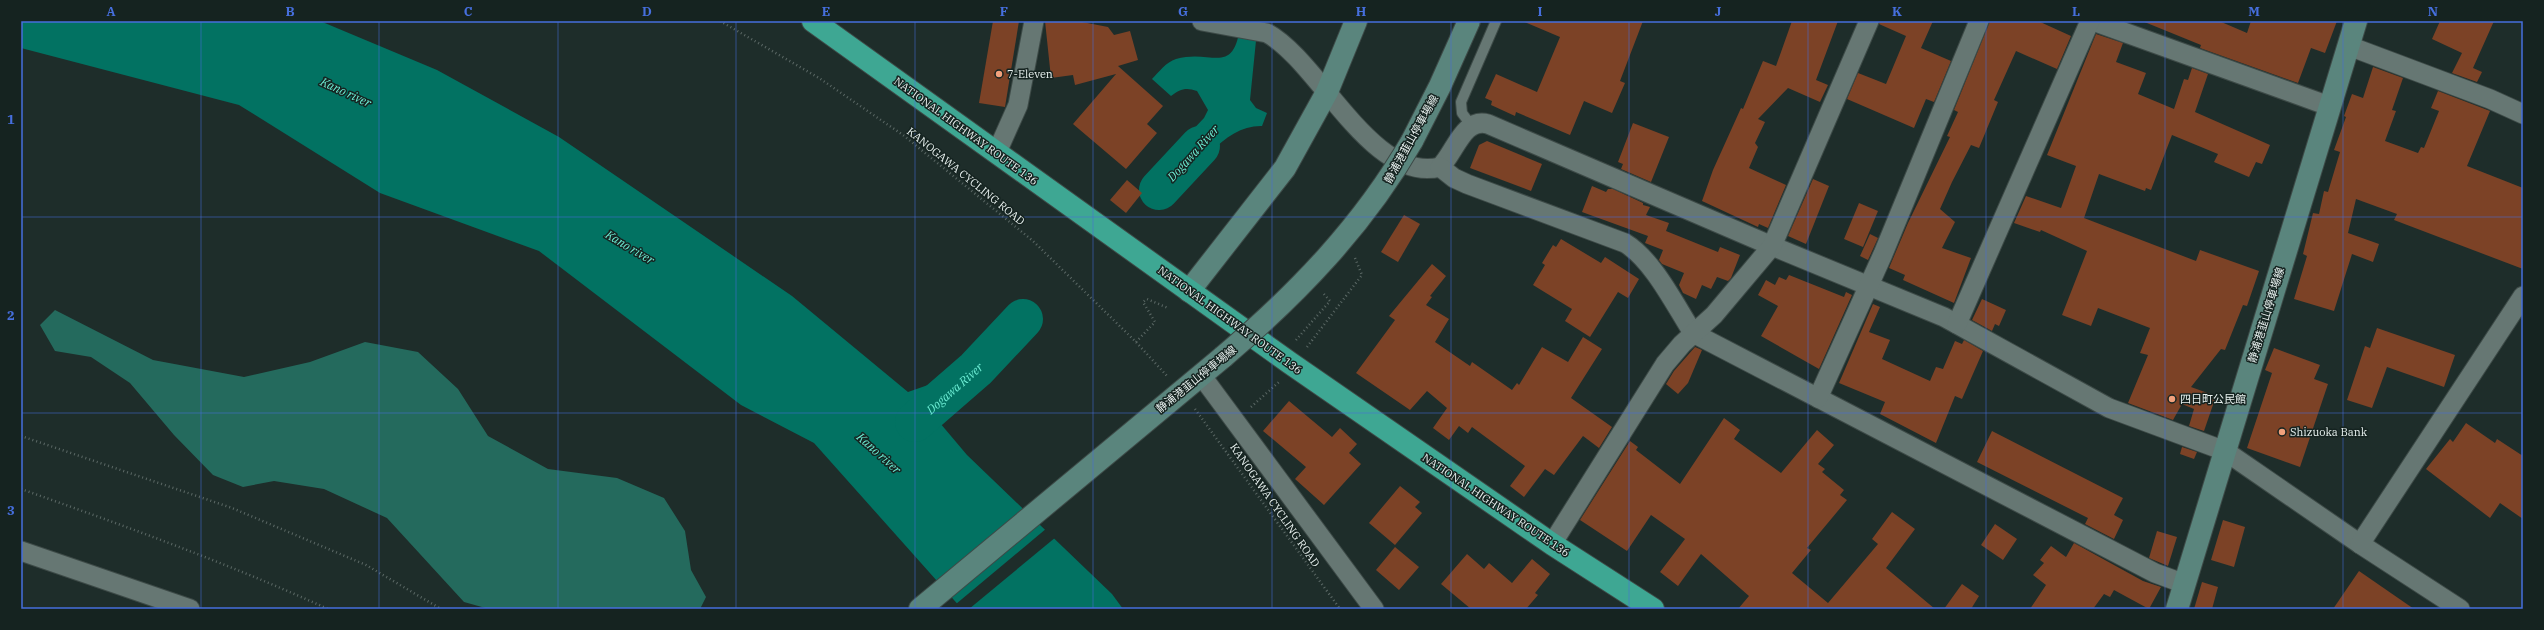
<svg xmlns="http://www.w3.org/2000/svg" width="2544" height="630" font-family="'IBM Plex Serif','Noto Sans JP',serif">
  <style>
    .forest { fill: #246a5d }
    .water { fill: #027262 }
    .pier { fill: #1e2d2a }
    .lines { fill: none; stroke-linecap: round; stroke-linejoin: round }
    .river { stroke: #027262; stroke-width: 40 }
    .building { fill: #7c4226 }
    .lane-casing { stroke: #3d4a47; stroke-width: 12 }
    .street-casing { stroke: #3d4a47; stroke-width: 21 }
    .secondary-casing { stroke: #3d4a47; stroke-width: 24 }
    .highway-casing { stroke: #3d4a47; stroke-width: 24 }
    .path { stroke: #5c6966; stroke-width: 2.5; stroke-dasharray: 1 3; stroke-linecap: butt }
    .lane { stroke: #667773; stroke-width: 10 }
    .street { stroke: #667773; stroke-width: 19 }
    .secondary { stroke: #5a857d; stroke-width: 22 }
    .highway { stroke: #3ea793; stroke-width: 22 }
    .secondary-bridge-casing { stroke: #3d4a47; stroke-width: 24; stroke-linecap: butt }
    .secondary-bridge { stroke: #5a857d; stroke-width: 22 }
    .grid { fill: none; stroke: #466fdd; stroke-width: 1; stroke-opacity: 0.55 }
    .poi-dot { fill: #f1a17c; stroke: #152320; stroke-width: 1.5 }
    .labels { text-anchor: middle; dominant-baseline: central; stroke-width: 3; stroke-linejoin: round; paint-order: stroke }
    .poi-label { font-size: 11px; fill: #e8f1ef; stroke: #152320; text-anchor: start }
    .street-label { font-size: 11px; fill: #e8f1ef; stroke: #152320 }
    .water-label { font-size: 12px; font-style: italic; fill: #6dedd4; stroke: #152320 }
    .neatline { fill: none; stroke: #466fdd; stroke-width: 1.5 }
    .grid-label { font-size: 13px; text-anchor: middle; font-weight: bold; fill: #466fdd }
  </style>
  <rect width="100%" height="100%" fill="#1e2d2a"/>
  <path class="forest" d="M55,310L153,360L244,377L310,362L365,342L418,352L458,389L488,436L548,469L617,478L664,498L685,531L691,570L706,597L700,609H489L464,602L387,518L324,489L274,481L243,487L213,475L174,435L130,383L91,357L55,351L40,325Z"/>
  <g class="water">
    <path d="M21,21H320L437,70L559,137L792,296L908,392L948,378L959,390L951,401L940,423L967,455L1112,594L1123,609H962L814,443L741,405L539,251L380,193L239,105L21,48Z"/>
    <path d="M1241,21H1258L1250,100L1256,108L1267,113L1262,126C1223,125 1196,171 1173,196L1149,176L1204,118L1208,110L1197,91C1186,87 1180,89 1171,96L1152,79C1159,72 1166,62 1176,59C1213,48 1234,79 1241,21Z"/>
  </g>
  <path class="pier" d="M1047,528L1056,537L969,609H960L956,604Z"/>
  <g class="lines">
    <g class="river">
      <path d="M1159,190L1200,146"/>
      <path id="s1" d="M915,422L976,369L1023,319"/>
    </g>
  </g>
  <g class="building">
    <path d="M993,21H1019L1005,107L979,103Z"/>
    <path d="M1045,21H1077L1108,27L1114,35L1130,31L1138,60L1118,66L1163,106L1147,124L1157,133L1126,169L1073,124L1116,74L1075,85L1073,75L1051,78Z"/>
    <path d="M1522,21H1643L1620,81L1625,83L1612,113L1584,101L1570,135L1516,112L1515,116L1491,105L1492,101L1485,98L1496,74L1537,92L1560,37Z"/>
    <path d="M1792,21H1838L1816,80L1828,85L1820,102L1788,88L1758,119L1765,122L1755,143L1758,147L1749,168L1786,185L1768,228L1759,224L1758,227L1702,201L1713,170L1741,108L1743,109L1763,61L1776,66Z"/>
    <path d="M1880,21H1933L1921,48L1951,61L1934,102L1926,99L1914,128L1847,99L1858,73L1886,84L1906,36L1879,24Z"/>
    <path d="M1990,21H2038L2071,36L2057,69L2016,51L1994,100L1998,102L1979,148L1971,145L1952,182L1940,209L1955,222L1942,248L1971,258L1954,303L1903,280L1905,275L1889,268L1908,223L1950,137L1947,136L1958,112L1954,110Z"/>
    <path d="M2142,21H2219L2247,33L2251,21H2337L2325,53L2311,48L2298,83L2200,48L2201,45Z"/>
    <path d="M2440,21H2494L2473,68L2482,72L2477,82L2452,73L2462,53L2432,39Z"/>
    <path d="M2096,34L2123,43L2116,62L2146,73L2138,94L2174,109L2184,79L2188,80L2192,68L2208,74L2195,112L2270,145L2262,164L2256,162L2249,177L2214,162L2218,154L2172,135L2151,190L2146,188L2145,191L2099,174L2084,218L2196,261L2200,250L2259,271L2247,306L2243,305L2225,350L2221,349L2191,387L2216,396L2204,431L2189,426L2194,409L2182,404L2173,420L2128,403L2148,355L2140,353L2150,328L2098,308L2091,326L2062,315L2087,251L2041,230L2040,232L2014,223L2026,196L2061,208L2076,166L2047,155Z"/>
    <path d="M2373,67L2403,78L2392,110L2396,111L2385,141L2418,153L2421,147L2424,148L2439,111L2431,108L2438,91L2490,111L2467,166L2523,188V269L2394,220L2397,214L2356,199L2348,233L2379,244L2373,262L2352,254L2334,311L2294,299L2307,256L2303,254L2313,213L2319,214L2324,191L2328,192L2340,152L2334,150L2346,117L2344,116L2352,94L2363,98Z"/>
    <path d="M1633,123L1669,137L1651,182L1621,169L1623,164L1618,162Z"/>
    <path d="M1487,141L1542,164L1531,191L1470,168L1479,145Z"/>
    <path d="M1813,179L1829,186L1806,244L1788,236Z"/>
    <path d="M1127,180L1142,193L1126,213L1110,200Z"/>
    <path d="M1592,186L1606,192L1608,189H1613L1643,203V205L1650,207L1646,215L1669,223L1666,231L1718,252L1720,247L1740,255L1731,278L1728,281L1717,277L1711,289L1702,285L1696,299L1683,293L1679,285L1684,273L1662,264L1659,260L1663,250L1645,243L1648,236L1582,212Z"/>
    <path d="M1859,203L1878,211L1863,247L1844,239Z"/>
    <path d="M1404,215L1420,224L1398,262L1381,252Z"/>
    <path d="M1870,234L1878,238L1868,260L1860,256Z"/>
    <path d="M1561,239L1601,263L1605,257L1639,279L1628,298L1618,292L1590,337L1565,321L1572,309L1533,285L1545,265L1542,263L1553,245L1556,247Z"/>
    <path d="M1432,264L1446,276L1430,296L1432,297L1426,305L1449,319L1435,342L1470,366L1472,362L1512,390L1517,383L1519,385L1542,347L1568,362L1583,337L1602,349L1571,398L1612,427L1599,448L1583,436L1554,475L1545,469L1524,497L1510,486L1525,466L1472,427L1468,433L1459,426L1449,440L1433,428L1447,408L1427,391L1410,410L1356,373L1395,320L1389,316Z"/>
    <path d="M1789,275L1844,297L1846,292L1852,295L1819,369L1761,336L1778,306L1758,295L1766,280L1775,285L1779,277L1786,280Z"/>
    <path d="M1982,299L2006,310L1999,326L1995,324L1992,331L1972,320Z"/>
    <path d="M1873,304L1880,307L1869,332L1890,340L1882,359L1930,381L1936,367L1943,369L1955,341L1962,344L1964,340L1983,351L1962,399L1955,396L1936,443L1880,414L1885,402L1839,383Z"/>
    <path d="M2377,328L2455,355L2444,387L2387,367L2372,408L2347,400L2365,346L2370,348Z"/>
    <path d="M1695,347L1702,350L1688,383L1678,394L1666,384L1674,371Z"/>
    <path d="M2274,348L2320,365L2314,379L2328,384L2300,467L2247,448L2272,373L2265,370Z"/>
    <path d="M1289,401L1332,437L1340,428L1357,444L1349,453L1361,464L1324,505L1295,479L1306,467L1263,431Z"/>
    <path d="M1724,418L1740,430L1734,439L1781,473L1817,430L1834,445L1818,464L1825,469L1822,472L1844,490L1840,495L1847,500L1807,548L1811,550L1792,573L1828,603L1878,544L1872,539L1892,512L1915,529L1886,568L1935,609H1738L1749,596L1701,554L1678,586L1660,572L1685,539L1651,515L1627,551L1580,520L1630,441L1638,447L1636,450L1680,484Z"/>
    <path d="M2466,423L2495,443L2497,439L2523,456V519L2500,503L2490,518L2426,469L2450,439L2453,442Z"/>
    <path d="M1992,431L2123,498L2114,515L2123,520L2114,539L2085,524L2088,518L1977,462Z"/>
    <path d="M2182,447L2197,452L2194,459L2180,454Z"/>
    <path d="M1400,486L1420,502L1415,507L1422,513L1395,545L1369,523Z"/>
    <path d="M2223,520L2245,527L2234,567L2211,560Z"/>
    <path d="M1995,524L2017,539L2003,560L1981,545Z"/>
    <path d="M2157,531L2177,537L2168,566L2149,558Z"/>
    <path d="M2074,543L2143,581L2161,587L2149,609L2114,590L2110,597L2104,594L2093,609H2030L2046,585L2033,575L2044,563L2040,560L2051,546L2066,557Z"/>
    <path d="M1395,547L1419,567L1399,590L1376,570Z"/>
    <path d="M1467,554L1484,569L1489,563L1512,583L1532,559L1550,574L1535,593L1538,595L1526,609H1471L1441,584Z"/>
    <path d="M2359,571L2414,609H2333Z"/>
    <path d="M2202,582L2218,587L2212,609H2194Z"/>
    <path d="M1962,584L1979,596L1971,609H1944Z"/>
  </g>
  <g class="lines">
    <g class="lane-casing">
      <path id="lane" d="M1471,125L1462,113L1461,102L1496,21"/>
    </g>
    <g class="street-casing">
      <g id="street">
        <path d="M1202,21L1267,33C1319,61 1372,184 1440,167C1455,153 1463,117 1488,124L1772,246L1944,317L2109,408L2225,451L2360,544L2460,609"/>
        <path d="M2093,21L2329,106"/>
        <path d="M2349,46L2490,99L2523,114"/>
        <path d="M997,152L1018,105L1034,21"/>
        <path d="M1440,167L1454,178L1467,184L1625,243C1653,260 1675,305 1693,333L2155,573L2185,584"/>
        <path d="M1957,324L2090,21"/>
        <path d="M1201,375L1374,609"/>
        <path d="M1818,398L1883,254L1979,21"/>
        <path d="M1552,544L1665,364L1682,344L1714,315L1772,246L1869,21"/>
        <path d="M2360,544L2523,296"/>
        <path d="M21,551L190,609"/>
      </g>
    </g>
    <g class="secondary-casing">
      <g id="secondary">
        <path d="M1412,141L1440,86L1469,21"/>
        <path d="M1189,291L1285,168L1327,92L1356,21"/>
        <path d="M920,609L1223,357"/>
        <path d="M2177,609L2356,21"/>
      </g>
    </g>
    <g class="highway-casing">
      <path id="highway" d="M813,21L1290,363L1552,544L1653,609"/>
    </g>
    <g class="path">
      <path d="M720,21L819,78L903,135L1033,241L1136,342L1167,376"/>
      <path d="M1296,340L1330,301L1323,293"/>
      <path d="M1136,342L1155,322L1143,302L1147,299L1168,308"/>
      <path d="M1307,347L1362,275L1355,258"/>
      <path d="M1251,407L1279,382"/>
      <path d="M1195,409L1340,609"/>
      <path d="M21,436L232,508L366,565L441,609"/>
      <path d="M21,489C125,526 227,563 328,609"/>
    </g>
    <use href="#lane" class="lane"/>
    <use href="#street" class="street"/>
    <use href="#secondary" class="secondary"/>
    <use href="#highway" class="highway"/>
    <g class="secondary-bridge-casing">
      <path id="secondary-bridge" d="M1223,357C1297,294 1363,226 1412,141"/>
    </g>
    <use href="#secondary-bridge" class="secondary-bridge"/>
  </g>
  <path class="grid" d="M201,21V609M379,21V609M558,21V609M736,21V609M915,21V609M1093,21V609M1272,21V609M1451,21V609M1629,21V609M1808,21V609M1986,21V609M2165,21V609M2343,21V609M21,217H2523M21,413H2523"/>
  <g class="poi-dot">
    <circle cx="999" cy="74" r="4"/>
    <circle cx="2172" cy="399" r="4"/>
    <circle cx="2282" cy="432" r="4"/>
  </g>
  <g class="labels">
    <g class="poi-label">
      <text x="1007" y="74">7-Eleven</text>
      <text x="2180" y="399">四日町公民館</text>
      <text x="2290" y="432">Shizuoka Bank</text>
    </g>
    <g class="street-label">
      <text transform="translate(966 131) rotate(36)">NATIONAL HIGHWAY ROUTE 136</text>
      <text transform="translate(1411 139) rotate(-61)">静浦港韮山停車場線</text>
      <text transform="translate(966 176) rotate(39)">KANOGAWA CYCLING ROAD</text>
      <text transform="translate(2266 315) rotate(-73)">静浦港韮山停車場線</text>
      <text transform="translate(1230 320) rotate(36)">NATIONAL HIGHWAY ROUTE 136</text>
      <text transform="translate(1196 379) rotate(-39)">静浦港韮山停車場線</text>
      <text transform="translate(1275 505) rotate(55)">KANOGAWA CYCLING ROAD</text>
      <text transform="translate(1496 505) rotate(34)">NATIONAL HIGHWAY ROUTE 136</text>
    </g>
    <g class="water-label">
      <text transform="translate(346 92) rotate(25)">Kano river</text>
      <text transform="translate(1193 153) rotate(-48)">Dogawa River</text>
      <text transform="translate(630 247) rotate(31)">Kano river</text>
      <text stroke="none"><textPath href="#s1" startOffset="52">Dogawa River</textPath></text>
      <text transform="translate(879 453) rotate(42)">Kano river</text>
    </g>
  </g>
  <rect width="2544" height="630" fill="none" stroke="#152320" stroke-width="44"/>
  <rect x="22" y="22" width="2500" height="586" class="neatline"/>
  <g class="grid-label">
    <text x="111" y="16">A</text>
    <text x="290" y="16">B</text>
    <text x="468" y="16">C</text>
    <text x="647" y="16">D</text>
    <text x="826" y="16">E</text>
    <text x="1004" y="16">F</text>
    <text x="1183" y="16">G</text>
    <text x="1361" y="16">H</text>
    <text x="1540" y="16">I</text>
    <text x="1718" y="16">J</text>
    <text x="1897" y="16">K</text>
    <text x="2076" y="16">L</text>
    <text x="2254" y="16">M</text>
    <text x="2433" y="16">N</text>
    <text x="11" y="124">1</text>
    <text x="11" y="320">2</text>
    <text x="11" y="515">3</text>
  </g>
</svg>
